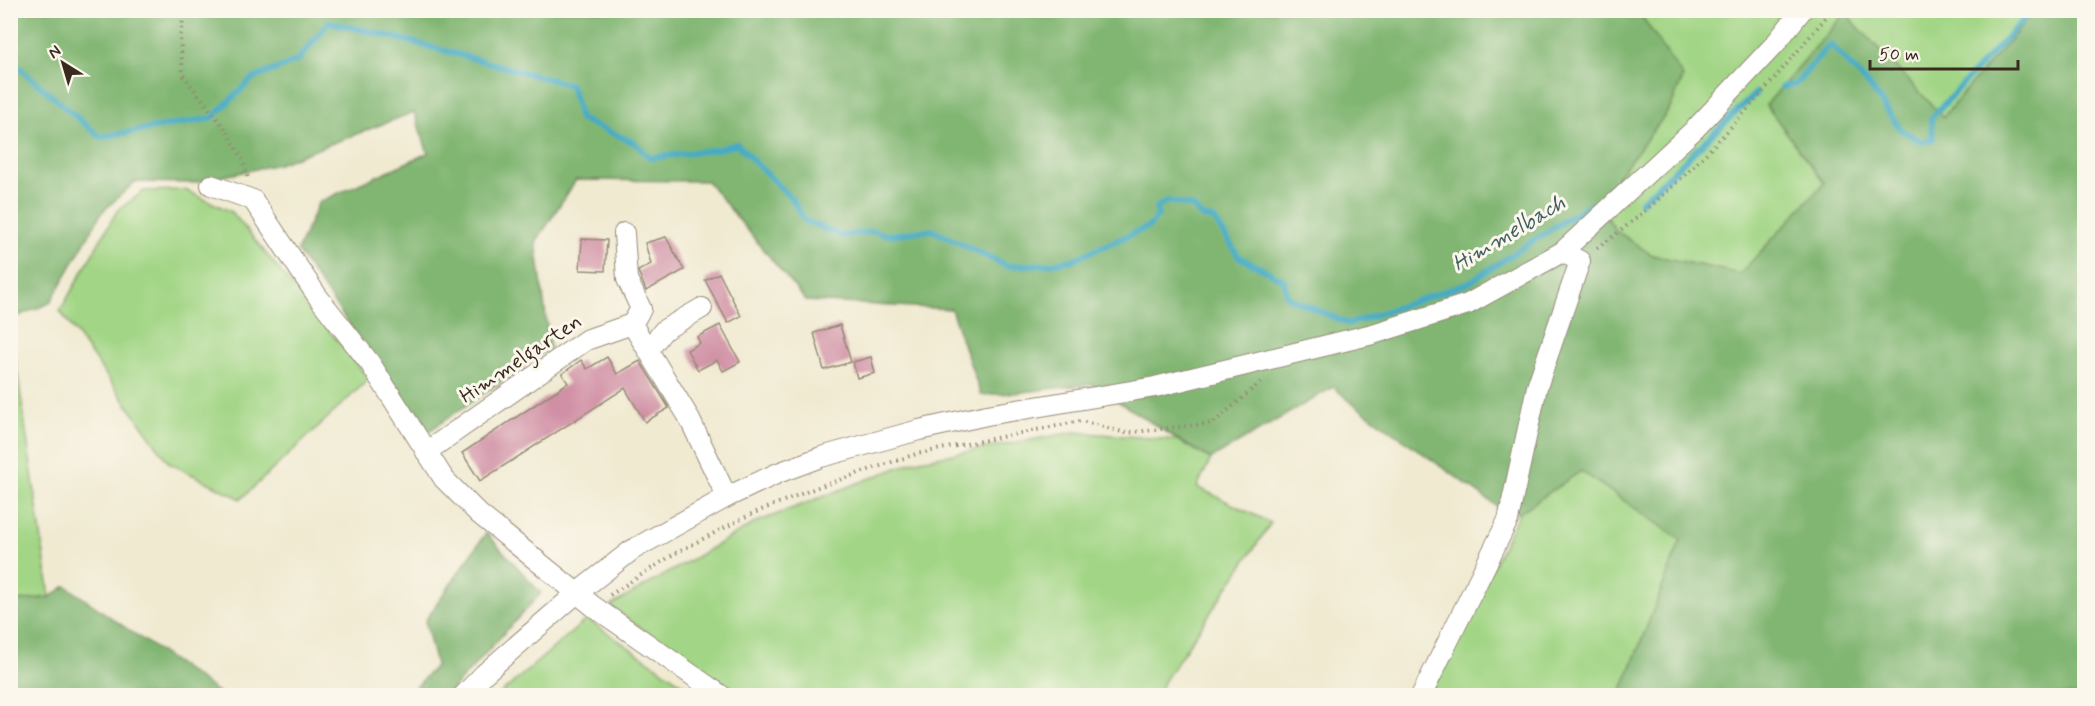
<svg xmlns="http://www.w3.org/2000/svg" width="2095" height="706" font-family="Mynerve,sans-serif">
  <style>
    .green { fill: #a2d585; stroke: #6e8052; stroke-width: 1.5 }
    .forest { fill: #81b672; stroke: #5e7048; stroke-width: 1.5 }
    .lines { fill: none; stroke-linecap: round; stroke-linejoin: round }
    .stream { stroke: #44abc3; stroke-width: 6 }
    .building { fill: #d08fa4 }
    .minor-casing { stroke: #968a78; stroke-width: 22 }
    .path { stroke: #968a78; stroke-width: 4; stroke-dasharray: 1.5 4.5; stroke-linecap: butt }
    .minor { stroke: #fff; stroke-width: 20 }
    .labels { text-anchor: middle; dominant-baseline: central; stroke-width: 6; stroke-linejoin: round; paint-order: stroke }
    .street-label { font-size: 21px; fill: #3b2a1e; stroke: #fbf7ec }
    .water-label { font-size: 22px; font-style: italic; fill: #3f5e60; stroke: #fbf7ec }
  </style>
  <rect width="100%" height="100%" fill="#fbf7ec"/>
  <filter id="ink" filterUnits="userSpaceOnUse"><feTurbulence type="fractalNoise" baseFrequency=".0167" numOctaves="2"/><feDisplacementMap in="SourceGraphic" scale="12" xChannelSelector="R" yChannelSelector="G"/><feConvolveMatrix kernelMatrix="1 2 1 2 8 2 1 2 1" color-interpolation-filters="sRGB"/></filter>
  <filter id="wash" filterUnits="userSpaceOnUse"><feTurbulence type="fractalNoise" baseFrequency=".008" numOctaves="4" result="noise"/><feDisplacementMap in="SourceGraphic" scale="24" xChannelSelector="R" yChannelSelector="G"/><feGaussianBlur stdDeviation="1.35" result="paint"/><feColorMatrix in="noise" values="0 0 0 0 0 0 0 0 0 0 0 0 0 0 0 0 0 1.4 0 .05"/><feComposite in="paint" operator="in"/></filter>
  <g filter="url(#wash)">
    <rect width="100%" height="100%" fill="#f0ead1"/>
    <g class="green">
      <path d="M1638,11H2035L1943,117L1845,13L1767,105L1825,183L1740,274L1652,255L1615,230L1598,202L1669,110L1683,78Z"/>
      <path d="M185,190L232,212L369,379L241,499L169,463L60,311L117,211L144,191Z"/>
      <path d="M10,321L50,597L11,602H10Z"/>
      <path d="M1074,432L1177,440L1211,459L1197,487L1271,523L1167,677L1156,695H735L610,606L757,522L915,461Z"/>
      <path d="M1581,471L1681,540L1620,695L1429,696L1519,513Z"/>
      <path d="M587,619L699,695H499Z"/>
    </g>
    <g class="forest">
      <path d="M11,11H1638L1683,77L1669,110L1598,202L1615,230L1652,255L1740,274L1824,183L1766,105L1845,13L1943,117L2035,11H2084V695H1620L1681,540L1581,471L1519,513L1504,511L1352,403L1333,387L1211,459L1177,439L1091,384L1014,393L981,395L951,309L806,301L707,181L576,180L536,242L550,348L426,433L297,251L319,202L428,153L414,112L278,164L193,183L135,182L102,212L50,303L11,319Z"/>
      <path d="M486,533L541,593L447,695H409L436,665L425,621Z"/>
      <path d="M66,586L222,695H11V602L50,597Z"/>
    </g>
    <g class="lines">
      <g class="stream">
        <path d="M10,60L100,137L212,118"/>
        <path d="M1782,87L1796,84L1830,44L1872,89L1901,130L1922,142L1933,139L1931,118L2026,17L2034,10"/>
        <path d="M215,115L252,79L298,60L329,22L405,40L571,85L580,119L635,143L650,158L719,149L737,144L792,199L804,220L841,236L874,231L887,235L932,230L1007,266L1050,264L1072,260L1150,226L1158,215L1156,208L1167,201L1192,206L1202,217L1214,219L1239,257L1284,280L1287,297L1349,324L1468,283L1590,204"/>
        <path d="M1641,202L1756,93"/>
      </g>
    </g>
    <g id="blocks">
      <g class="building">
        <path d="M666,237L684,270L646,291L638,271L651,264L645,243Z"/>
        <path d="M582,239L607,240L605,271L580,270Z"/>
        <path d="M719,273L741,316L728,323L705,280Z"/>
        <path d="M720,325L740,362L723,371L717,360L698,370L687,350L700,343L697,337Z"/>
        <path d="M840,325L851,362L824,370L814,333Z"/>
        <path d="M607,357L617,374L640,361L669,408L645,422L625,388L480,481L462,453L568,383L562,374L581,360L587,369Z"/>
        <path d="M871,357L875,373L857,378L853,362Z"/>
      </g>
    </g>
  </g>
  <g filter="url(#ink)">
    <use href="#blocks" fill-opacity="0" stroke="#968a78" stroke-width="1.5"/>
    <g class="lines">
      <g class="minor-casing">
        <g id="minor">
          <path d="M211,185L253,200L318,297L370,363L444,479L479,514L593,606L722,696"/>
          <path d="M624,233L627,279L641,309L632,324"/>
          <path d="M632,324L688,416L727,497"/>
          <path d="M649,349L664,330L702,308"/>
          <path d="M426,452L586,340L632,324"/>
          <path d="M463,696L484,674L577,593L632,550L727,497L778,473L821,457L919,430L987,415L1155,387L1373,334L1468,304L1562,252L1695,129L1775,44L1802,10"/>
          <path d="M1421,696L1508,520L1537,387L1580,261L1562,252"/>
        </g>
      </g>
      <g class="path">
        <path d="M185,10L180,37L183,75L225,129L243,159L248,179"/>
        <path d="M1597,248C1688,184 1760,96 1832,10"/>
        <path d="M610,595L674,554L749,515L818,487L916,454L1081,421L1126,433L1213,423L1261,382"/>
      </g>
      <use href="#minor" class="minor"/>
    </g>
  </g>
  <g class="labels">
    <g class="street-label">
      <text transform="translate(521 359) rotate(-34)">Himmelgarten</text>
    </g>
    <g class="water-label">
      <text transform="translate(1509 234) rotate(-31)">Himmelbach</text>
    </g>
  </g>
  <rect width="2095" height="706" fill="none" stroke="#fbf7ec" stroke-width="36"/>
  <g transform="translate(63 63) rotate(323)" stroke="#fbf7ec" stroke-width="4.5" paint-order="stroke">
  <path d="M0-4.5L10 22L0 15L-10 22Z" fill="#3b2a1e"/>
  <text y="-9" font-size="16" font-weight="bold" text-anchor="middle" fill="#3b2a1e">N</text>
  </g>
  <path d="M1870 60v9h148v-9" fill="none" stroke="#3b2a1e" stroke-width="3"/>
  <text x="1879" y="60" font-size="18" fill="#3b2a1e" stroke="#fbf7ec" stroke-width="4.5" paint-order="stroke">50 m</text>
</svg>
